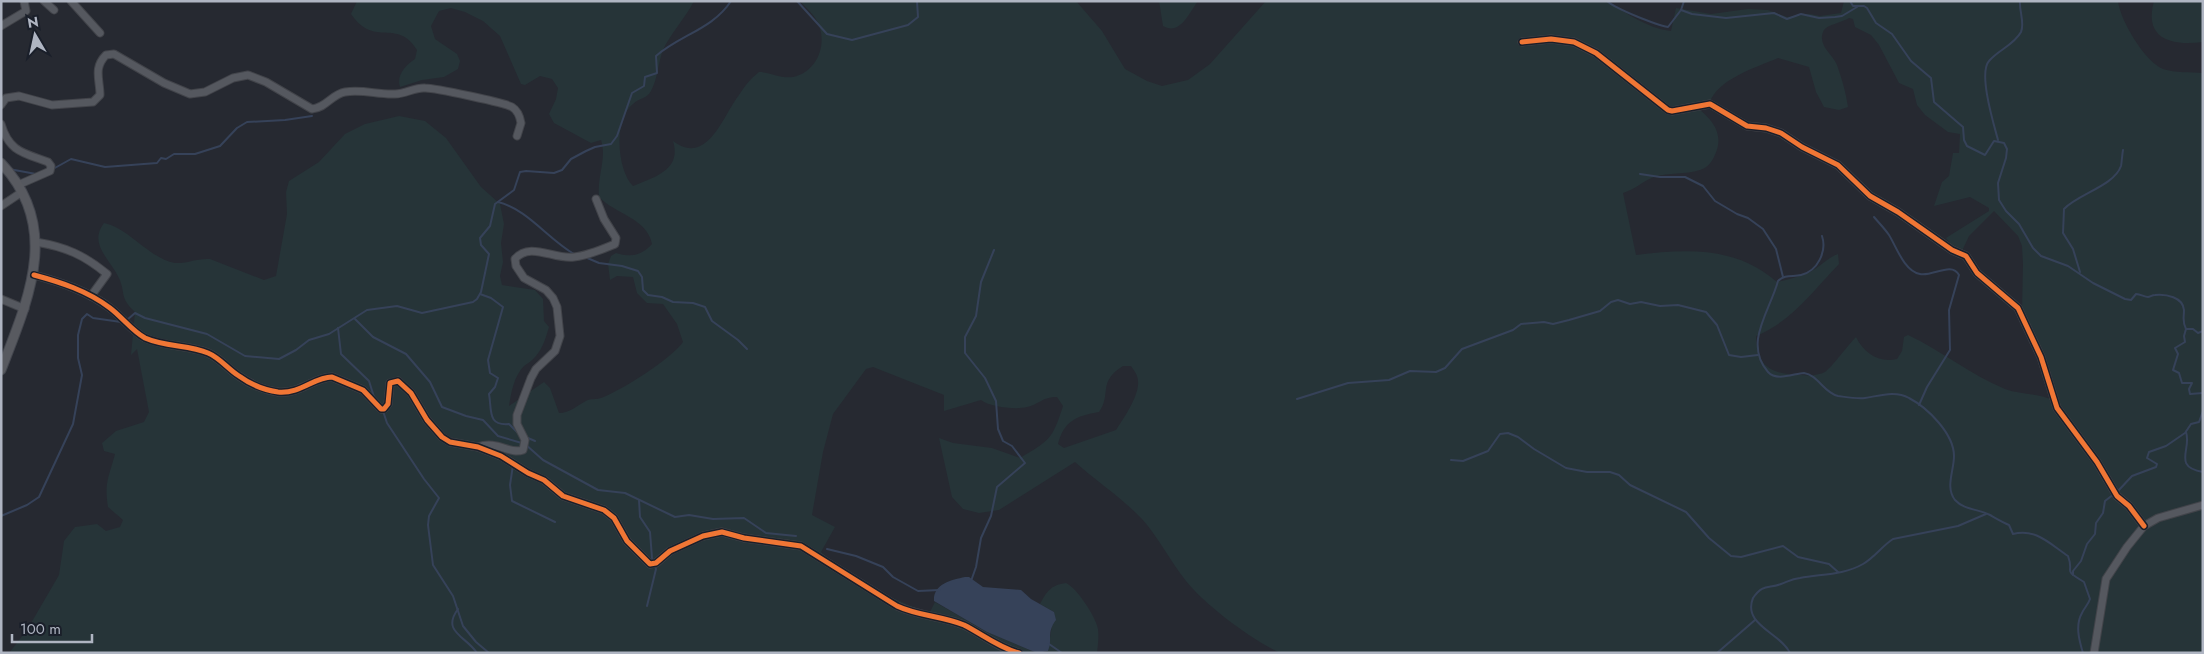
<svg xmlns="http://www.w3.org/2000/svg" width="2204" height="654" font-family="Jost,sans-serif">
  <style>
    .green { fill: #263438; fill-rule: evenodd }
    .water { fill: #364259 }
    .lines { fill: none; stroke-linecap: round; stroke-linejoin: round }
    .stream { stroke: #364259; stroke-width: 2 }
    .minor-casing { stroke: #42444a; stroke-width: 9 }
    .major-casing { stroke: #43464e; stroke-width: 11 }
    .minor { stroke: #55585f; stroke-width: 7 }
    .major { stroke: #585a60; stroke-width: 9 }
    .cycleway-casing { stroke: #1a1f2a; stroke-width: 8 }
    .cycleway { stroke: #f07635; stroke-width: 5 }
  </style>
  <rect width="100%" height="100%" fill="#262931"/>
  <g class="green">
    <path d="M357,1H694C686,17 669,36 663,50C658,63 658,78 651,91C647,99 639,98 633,104C613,119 617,170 633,186C654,177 682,170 673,141C708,167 723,115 739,95C745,86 750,79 759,72C770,72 781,79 793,77C816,72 827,47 819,25C816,16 806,8 800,1H1076L1102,31L1125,69L1147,81L1162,86L1188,80L1210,64L1266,1H1608C1627,14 1647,28 1671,31L1676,8L1711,14L1748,9L1768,10L1787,17L1810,14L1820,16L1841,13L1844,1H2118C2120,20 2145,62 2163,69C2175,73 2191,72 2203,73V653H1280C1251,639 1206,606 1186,581C1170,561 1159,538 1142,519C1122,498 1096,481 1075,462L999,510L979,513L963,509L952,497L939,438L953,443L992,448L1020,458C1050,440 1052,440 1063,406L1057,397C1042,397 1040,404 1027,407C1017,410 989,407 981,400L944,411V395L873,367L866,369L833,414L823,452L812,515L835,527L821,552L840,568L870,588L929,614L935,602L987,632L1037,653H9L27,630L59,575L64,541L75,527L97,524L106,531L120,527L123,520L108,507C104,482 109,477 115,454L104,451L102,443L116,431L144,422L149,412L137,349L131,355L135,312C119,297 126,294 119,278C110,259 88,244 104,223C129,228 150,259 175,263C186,264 197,258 210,259L264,280L276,276L287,214L286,192L289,181L319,162L345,134L365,124L399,116L425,121L446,138L481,187L500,204L504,224L501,243L503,262L500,276L502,285L535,290L543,299L544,321L549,327C546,337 543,348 536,356C533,360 528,363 524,366C514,376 511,393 509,406L544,382L550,388L559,413C570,413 576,406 586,401C591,398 596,400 601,398C621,391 672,358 683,342L677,324L663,304L647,303L637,293L633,277L617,276L610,280L608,264L611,256L616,253C631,258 642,255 652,244C647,218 615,214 599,197C597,176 607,158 601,140L591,143L554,123L549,114L556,99L558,88L552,79L540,76L525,85L521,84L500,36L483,21L465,12L451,8L439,11L431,26L435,39L457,54L460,61L458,69L444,77L422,80L400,87C396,75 406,65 415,59L417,50C397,17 375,49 351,14ZM1849,18L1853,19L1855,27L1871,35L1879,45L1899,83L1913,89L1917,105L1925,115L1948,132L1960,134L1959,153H1953L1949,176L1942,182L1934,206L1970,197L1989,208V211L1949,236L1946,238L1953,247L1962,251L1969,236L1994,211L2018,236L2022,246L2023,264L2022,311L2054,401C2040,393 2021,395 2005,389C1971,375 1942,351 1908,335L1904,337L1902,351L1897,359C1878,363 1864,353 1856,337C1848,345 1833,366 1825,372C1820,375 1808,376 1802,375C1773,374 1757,369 1756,336C1791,322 1814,290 1839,264L1838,254C1829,257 1823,264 1815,269C1804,276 1790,279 1777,282C1736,246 1687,249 1636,255L1623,193C1634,190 1643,181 1654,177C1669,172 1685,175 1700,170C1707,168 1711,163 1714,157C1726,134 1712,118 1693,105L1709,104C1717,79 1755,68 1778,58L1809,67L1816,92L1824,107L1839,110L1848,107C1846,93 1842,79 1837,65C1833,54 1816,45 1824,30C1827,25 1843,22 1849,18ZM1123,366H1131C1133,369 1136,373 1137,376C1143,391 1124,418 1116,430L1064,448L1058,444C1064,421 1076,416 1099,412C1112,394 1097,382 1123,366Z"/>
    <path d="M1159,1H1198C1189,13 1180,36 1163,26Z"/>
    <path d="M2154,1H2203V42C2173,46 2143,40 2154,1Z"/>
    <path d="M1066,583C1077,588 1096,617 1098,629C1099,636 1098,645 1097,653H1040L1048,651L1054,612L1040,604C1047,591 1051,585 1066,583Z"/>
  </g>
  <path class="water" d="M965,577H969L983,587L1021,590L1031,599L1054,612L1056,620C1046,633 1053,639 1048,651L1037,653L987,632L934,601C933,584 951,580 965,577Z"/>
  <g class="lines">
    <g class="stream">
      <path d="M797,1L827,34L852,40L908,25L918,17L917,1"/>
      <path d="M1607,1C1616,9 1656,25 1668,27L1681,10L1684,1"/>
      <path d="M1850,1L1853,6H1864L1867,8L1876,23L1892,34L1911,61L1931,78L1934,102L1963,127L1964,140L1967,146L1985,155L1994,141L2004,143L2007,149L2006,158L1998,183L1999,200L2006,211L2019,224L2033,248L2041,256L2068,266L2093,283L2125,299L2131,300L2136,294C2141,294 2144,297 2148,297C2150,297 2152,295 2155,295C2166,294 2183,297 2184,310C2184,318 2182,322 2186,329"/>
      <path d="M1681,10L1692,14L1726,18L1774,13L1787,19L1801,14L1819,18L1835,17L1842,16L1857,7"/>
      <path d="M1998,140C1994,125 1978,73 1989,61C1998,50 2014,45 2021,32C2025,23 2019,11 2020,1"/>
      <path d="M9,169L36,174"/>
      <path d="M53,169L71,159L105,167L157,163L161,158L166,159L174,154H195L220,146L237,128L247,122L285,120L312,116"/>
      <path d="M1640,174L1660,177H1685L1703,186L1715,201L1737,214L1748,218L1763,229L1776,249L1783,277"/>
      <path d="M498,202C527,209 548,239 574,254"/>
      <path d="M1874,217C1879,223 1885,229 1889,235C1896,246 1904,271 1920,274C1932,277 1952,261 1959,275L1949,310L1950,350L1927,387L1919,405"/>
      <path d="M1822,236C1827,251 1818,271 1801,275C1793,277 1785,274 1778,281C1770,311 1743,343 1768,372C1777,382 1795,373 1804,373C1818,375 1824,393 1838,396C1846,397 1857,399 1865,398C1879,396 1895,390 1909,398C1928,408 1954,434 1954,456C1954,471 1945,487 1955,500C1964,510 1979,509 1990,515C1997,519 2002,522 2009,525L2013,534C2036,528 2050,544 2068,556C2075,575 2061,568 2084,582L2090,599C2088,605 2084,608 2082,613C2075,625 2079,640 2083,653"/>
      <path d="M585,257L599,263L622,266L638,271L642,277L643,290L648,295L662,297L673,302L693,303L705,307L712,321L738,340L747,349"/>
      <path d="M2080,272L2073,249L2063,233L2064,209C2078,194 2114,186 2121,166C2122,161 2122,155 2123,150"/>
      <path d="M480,294L491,298L503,307L488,360L490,373L498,378L495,387L489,394C492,410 487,426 509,424L521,436"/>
      <path d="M355,319L373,337L406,354L430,382L442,407L466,416L483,420L498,436L525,444L543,460L598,490L625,493L675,517L689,515L713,519L744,518L766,533L796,536"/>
      <path d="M127,320L135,313L145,318L207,334L245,356L279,359L296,350L309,340L329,334L367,310L397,306L422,313L473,302L477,299L481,292L489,254L481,245L480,238L490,226L495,204L514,190L520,172L526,171L554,173L562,170L571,159L586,151L595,147L611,144L617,136L632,93L644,86L645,77L657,73L656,56C680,35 713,29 731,1"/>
      <path d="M338,328L341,354L369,381L374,397"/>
      <path d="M2186,329L2184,336L2185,342L2175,348L2178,354L2173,370L2179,373L2182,383H2192L2189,389L2190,394L2203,393"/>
      <path d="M2186,329H2193L2198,333L2203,331"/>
      <path d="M1297,399L1348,383L1389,380L1410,371L1436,372L1445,368L1462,349L1513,330L1521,324L1544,322L1553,324L1569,320L1600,311L1611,302L1618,300L1630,304L1641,302L1660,306L1678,305L1706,312L1717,325L1729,355L1741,357L1758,355"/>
      <path d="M383,411L387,423L424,479L439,498L429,516L428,525L433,565L453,596L463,626L476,642L489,653"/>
      <path d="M2186,432C2192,449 2172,467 2203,472"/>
      <path d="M528,438L535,441"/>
      <path d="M1451,460L1463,461L1488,451L1500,434L1508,433L1518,437L1534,449L1566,468L1587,472H1610L1619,475L1630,485L1686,512L1709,538L1731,556L1741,557L1783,546L1798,557L1829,564L1838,572"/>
      <path d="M513,465L510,485L512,501L555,522"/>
      <path d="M2118,491L2132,476L2156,467L2157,464L2147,458L2149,452L2166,446L2185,433L2191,424L2199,422L2203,411"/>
      <path d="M639,500L640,517L650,532L652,558L656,569L647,606"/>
      <path d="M1,516L27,505L39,497L73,424L82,375L78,358V335L82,319L87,314L93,318L121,322"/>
      <path d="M827,549L856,556L883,567L893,577L918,591L940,590"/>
      <path d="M2073,575V571L2081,561L2087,544L2095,534L2096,523L2103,513L2105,501L2114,494"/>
      <path d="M971,581L976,567L981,538L991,516L997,487L1025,463L1012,446L1003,441L998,429L996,401L985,378L965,353V337L976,316L981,282L994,250"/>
      <path d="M458,609C441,632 466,636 477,653"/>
      <path d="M1049,644L1062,653"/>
      <path d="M1717,653L1755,620"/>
      <path d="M1790,653C1781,633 1742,625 1753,598C1763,583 1769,589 1781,584C1789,581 1792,579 1800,578C1821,574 1844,575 1863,564C1875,557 1882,546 1893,539L1958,526L1986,514"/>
    </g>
    <g class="minor-casing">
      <g id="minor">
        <path d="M44,1L54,10"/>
        <path d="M71,1L100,33"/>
        <path d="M1,26L26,11L24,1"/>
        <path d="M1522,42L1551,39L1574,42L1596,53L1668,110L1672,111L1710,104L1747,126L1766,128L1781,133L1802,147L1838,165L1870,196L1898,212L1952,250L1966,256L1977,273L2018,308L2041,357L2057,408L2097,462L2117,496L2129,506L2144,526"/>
        <path d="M1,105L6,98L19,96L52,105L93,102L100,95C100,80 93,68 106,55L114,54L164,83L190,94L205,92L233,78L248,75L266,82L312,109C326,108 332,94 345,92C363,89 378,95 395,94C406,94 415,87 425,88C435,88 506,103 512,107C517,110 520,117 521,123L517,136"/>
        <path d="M1,124C9,152 24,153 48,162L51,166L50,171L18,185"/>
        <path d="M1,206L22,192"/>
        <path d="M36,242C66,247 84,255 107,274L91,296"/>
        <path d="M34,275C60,282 88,291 110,308C122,317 132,331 145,338C165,347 189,345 208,353C220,358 228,369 239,376C250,384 264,390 278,392C301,394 314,377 332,377L363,390L381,409H384L388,404L390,383L398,381L411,393L427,420L442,437L450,442L478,447L501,456L528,473L544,480L563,496L604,510L614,518L627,541L650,564L656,563L670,551L703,536L722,532L744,538L801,546L897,606C918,616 942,616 964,625C982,634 999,648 1019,653"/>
        <path d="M1,299L25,309"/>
        <path d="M478,447C497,440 510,455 523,450L525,440L517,424V415L531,378L536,369L555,351L560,336L557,307L553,298L546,290L524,278L516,266L515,259C530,241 554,260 574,257C587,256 603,249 615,244L616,238L604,219L596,199"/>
        <path d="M2094,653L2106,579L2127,547L2144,526L2158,518L2203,505"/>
      </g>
    </g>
    <g class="major-casing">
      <path id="major" d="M1,163C62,227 28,300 1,370"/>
    </g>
    <use href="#minor" class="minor"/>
    <use href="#major" class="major"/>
    <g class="cycleway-casing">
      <g id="cycleway">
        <path d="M1522,42L1551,39L1574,42L1596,53L1668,110L1672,111L1710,104L1747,126L1766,128L1781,133L1802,147L1838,165L1870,196L1898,212L1952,250L1966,256L1977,273L2018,308L2041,357L2057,408L2097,462L2117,496L2129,506L2144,526"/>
        <path d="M34,275C60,282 88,291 110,308C122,317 132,331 145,338C165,347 189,345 208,353C220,358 228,369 239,376C250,384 264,390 278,392C301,394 314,377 332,377L363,390L381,409H384L388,404L390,383L398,381L411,393L427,420L442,437L450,442L478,447L501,456L528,473L544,480L563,496L604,510L614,518L627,541L650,564L656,563L670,551L703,536L722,532L744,538L801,546L897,606C918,616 942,616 964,625C982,634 999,648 1019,653"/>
      </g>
    </g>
    <use href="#cycleway" class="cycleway"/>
  </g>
  <rect width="2204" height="654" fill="none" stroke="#afb5c2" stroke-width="5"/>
  <g transform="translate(35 35) rotate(351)" stroke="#1a1f2a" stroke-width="4" paint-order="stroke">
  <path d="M0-4L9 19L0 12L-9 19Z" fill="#afb5c2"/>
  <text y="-8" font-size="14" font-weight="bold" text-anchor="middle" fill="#afb5c2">N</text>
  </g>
  <path d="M12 634v8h80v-8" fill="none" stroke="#afb5c2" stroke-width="2.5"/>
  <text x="20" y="634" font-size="15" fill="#afb5c2" stroke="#1a1f2a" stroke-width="4" paint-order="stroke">100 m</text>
</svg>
